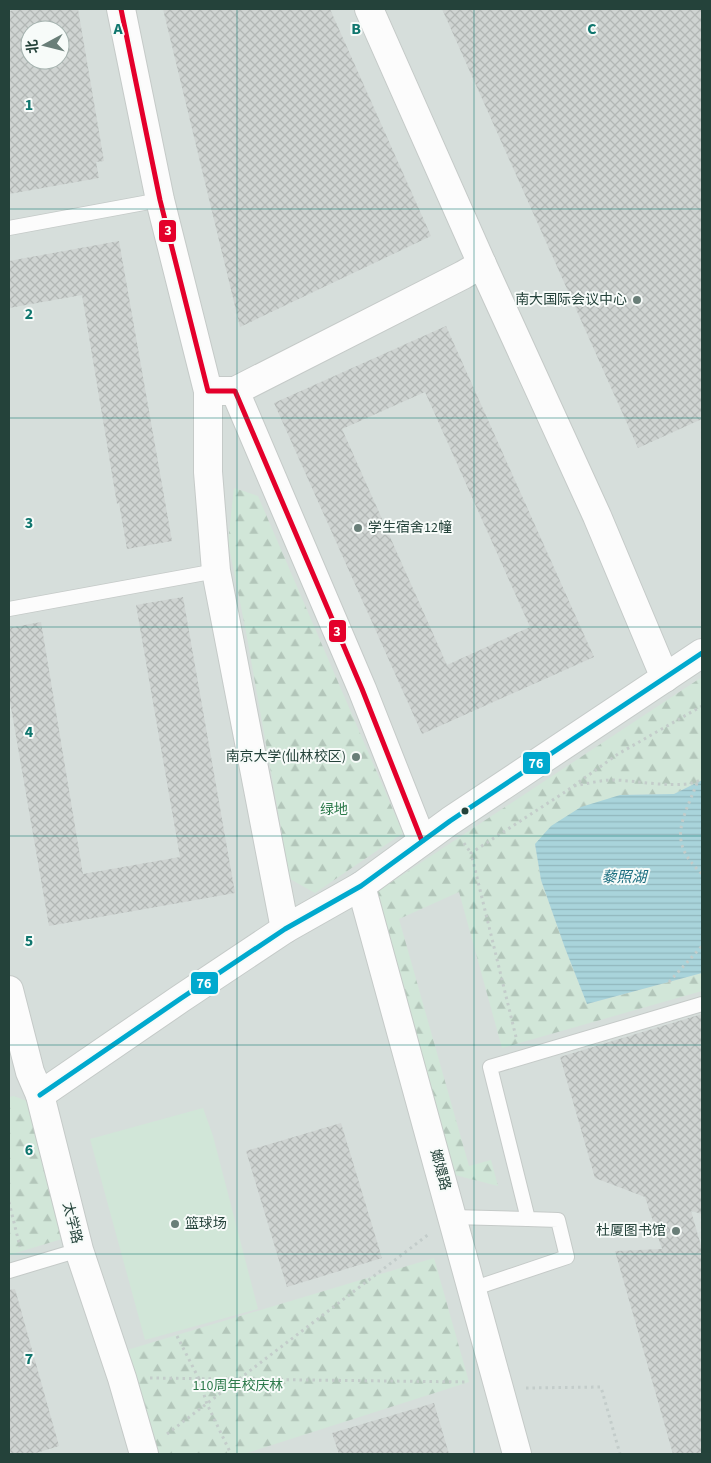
<svg xmlns="http://www.w3.org/2000/svg" width="711" height="1463" font-family="'Source Sans 3','Noto Sans SC',sans-serif">
  <style>
    .built { fill: #d6dedb; fill-rule: evenodd }
    .forest { fill: url(#forest-firs) }
    .park { fill: #d1e6d8 }
    .water { fill: url(#water-rules) }
    .building { fill: url(#building-cross-hatch); fill-rule: evenodd }
    .lines { fill: none; stroke-linecap: round; stroke-linejoin: round }
    .lane-casing { stroke: #c5cac8; stroke-width: 16 }
    .street-casing { stroke: #c5cac8; stroke-width: 30 }
    .path { stroke: #c3ccca; stroke-width: 3; stroke-dasharray: 2.5 4; stroke-linecap: butt }
    .lane { stroke: #fcfcfc; stroke-width: 14 }
    .street { stroke: #fcfcfc; stroke-width: 28 }
    .bus-1-casing { stroke: #f7fbf9; stroke-width: 9 }
    .bus-2-casing { stroke: #f7fbf9; stroke-width: 9 }
    .bus-1 { stroke: #e4002b; stroke-width: 5 }
    .bus-2 { stroke: #00a9ce; stroke-width: 5 }
    .grid { fill: none; stroke: #0f766e; stroke-width: 1; stroke-opacity: 0.55 }
    .poi-dot { fill: #697e78; stroke: #f7fbf9; stroke-width: 2 }
    .bus-dot { fill: #24423a; stroke: #f7fbf9; stroke-width: 2 }
    .labels { text-anchor: middle; dominant-baseline: central; stroke-width: 4; stroke-linejoin: round; paint-order: stroke }
    .poi-label { font-size: 14px; fill: #24423a; stroke: #f7fbf9; text-anchor: end }
    .park-label { font-size: 14px; fill: #2d7a4b; stroke: #f7fbf9 }
    .street-label { font-size: 14px; fill: #24423a; stroke: #f7fbf9 }
    .water-label { font-size: 15px; font-style: italic; fill: #1c6f80; stroke: #f7fbf9 }
    .grid-label { font-size: 16px; text-anchor: middle; font-weight: bold; fill: #0f766e; stroke: #f7fbf9; stroke-width: 4; stroke-linejoin: round; paint-order: stroke }
    .line-badge { stroke: #f7fbf9; stroke-width: 2 }
    .badge-label { font-size: 14px; text-anchor: middle; font-weight: bold; fill: #fff }
  </style>
  <defs>
    <pattern id="forest-firs" width="22" height="20" patternUnits="userSpaceOnUse" patternTransform="scale(1.25)"><rect width="22" height="20" fill="#d1e6d8"/><path d="M5 1l3.5 6h-7zM16 11l3.5 6h-7z" fill="#b3c6ba"/></pattern>
    <pattern id="water-rules" width="6" height="5" patternUnits="userSpaceOnUse" patternTransform="scale(1.25)"><rect width="6" height="5" fill="#a9d4db"/><path d="M0 2.5h6" fill="none" stroke="#91b7bd"/></pattern>
    <pattern id="building-cross-hatch" width="8" height="8" patternUnits="userSpaceOnUse" patternTransform="scale(1.25)"><rect width="8" height="8" fill="#cfd4d2"/><path d="M0 0l8 8M0 8l8-8" fill="none" stroke="#b2b7b5"/></pattern>
  </defs>
  <rect width="100%" height="100%" fill="#e8edeb"/>
  <path class="built" d="M9,9H702V1454H9ZM30,30H60V60H30Z"/>
  <g class="forest">
    <path d="M234,488L258,496L403,833L315,893L290,879L246,632L228,542Z"/>
    <path d="M702,677V780L674,794L620,795L535,844L541,880L565,948L587,1004L702,973V991L502,1048L459,892L399,919L469,1166L491,1160L498,1186L451,1174L375,893Z"/>
    <path d="M14,1096L27,1101L62,1239L9,1255V1097Z"/>
    <path d="M434,1258L469,1382L244,1454H153L127,1350Z"/>
  </g>
  <path class="park" d="M203,1108L213,1136L258,1309L145,1340L90,1139Z"/>
  <path class="water" d="M702,780V973L587,1004L565,948L541,880L535,844L551,826L581,807L620,795L674,794Z"/>
  <g class="building">
    <path d="M21,9H78L104,161L96,162L99,178L9,194V11ZM30,30H60V60H30Z"/>
    <path d="M163,9H330L431,236L240,327Z"/>
    <path d="M442,9H702V419L638,448Z"/>
    <path d="M119,241L172,541L127,549L119,503L117,504L82,295L9,308V261Z"/>
    <path d="M446,326L594,657L422,734L274,403ZM425,392L530,627L447,665L342,429Z"/>
    <path d="M183,597L235,893L49,926L9,696V628L41,622L83,874L180,857L136,605Z"/>
    <path d="M702,1014V1214L691,1211L702,1249V1454H673L615,1251L662,1249L645,1197L595,1178L560,1057Z"/>
    <path d="M341,1123L382,1258L287,1287L246,1151Z"/>
    <path d="M15,1289L59,1446L33,1454H9V1290Z"/>
    <path d="M434,1403L449,1454H339L332,1433Z"/>
  </g>
  <g class="lines">
    <g class="lane-casing">
      <g id="lane">
        <path d="M9,228L160,200"/>
        <path d="M9,609L216,571"/>
        <path d="M452,1217L528,1219"/>
        <path d="M9,1271L79,1250"/>
        <path d="M472,1289L567,1257L558,1220L528,1219L490,1067L702,1004"/>
      </g>
    </g>
    <g class="street-casing">
      <g id="street">
        <path d="M121,9L160,200L208,391H235L362,689L422,841"/>
        <path d="M369,9L482,264"/>
        <path d="M208,391V472L216,571L285,929"/>
        <path d="M235,391L463,275L482,264L597,516L665,678"/>
        <path d="M361,886L517,1454"/>
        <path d="M9,990L30,1072L40,1095L79,1250L122,1378L144,1454"/>
        <path d="M40,1095L180,999L285,929L361,886L450,821L702,653"/>
      </g>
    </g>
    <g class="path">
      <path d="M697,783C682,822 667,841 702,874"/>
      <path d="M574,786C587,784 600,780 613,780C635,780 684,791 702,779"/>
      <path d="M464,843L471,853"/>
      <path d="M669,982L702,946"/>
      <path d="M516,1037L471,853L565,792L618,754L702,706"/>
      <path d="M9,1202L20,1247"/>
      <path d="M177,1336L199,1379L207,1404L231,1454"/>
      <path d="M150,1378L468,1382"/>
      <path d="M526,1388L601,1387L620,1454"/>
      <path d="M167,1434L429,1234"/>
    </g>
    <use href="#lane" class="lane"/>
    <use href="#street" class="street"/>
    <g class="bus-1-casing">
      <path id="bus-1" d="M121,9L160,200L208,391H235L362,689L422,841"/>
    </g>
    <g class="bus-2-casing">
      <path id="bus-2" d="M40,1095L180,999L285,929L361,886L450,821L702,653"/>
    </g>
    <use href="#bus-1" class="bus-1"/>
    <use href="#bus-2" class="bus-2"/>
  </g>
  <path class="grid" d="M237,9V1454M474,9V1454M9,209H702M9,418H702M9,627H702M9,836H702M9,1045H702M9,1254H702"/>
  <g class="poi-dot">
    <circle cx="637" cy="300" r="5"/>
    <circle cx="358" cy="528" r="5"/>
    <circle cx="356" cy="757" r="5"/>
    <circle cx="175" cy="1224" r="5"/>
    <circle cx="676" cy="1231" r="5"/>
  </g>
  <circle class="bus-dot" cx="465" cy="811" r="4.5"/>
  <g class="labels">
    <g class="poi-label">
      <text x="627" y="300">南大国际会议中心</text>
      <text x="368" y="528" text-anchor="start">学生宿舍12幢</text>
      <text x="346" y="757">南京大学(仙林校区)</text>
      <text x="185" y="1224" text-anchor="start">篮球场</text>
      <text x="666" y="1231">杜厦图书馆</text>
    </g>
    <g class="park-label">
      <text x="334" y="810">绿地</text>
      <text x="238" y="1386">110周年校庆林</text>
    </g>
    <g class="street-label">
      <text transform="translate(440 1170) rotate(75)">嫏嬛路</text>
      <text transform="translate(72 1223) rotate(76)">太学路</text>
    </g>
    <g class="water-label">
      <text x="624" y="877">藜照湖</text>
    </g>
  </g>
  <g class="grid-label">
    <text x="118" y="34">A</text>
    <text x="356" y="34">B</text>
    <text x="592" y="34">C</text>
    <text x="29" y="110">1</text>
    <text x="29" y="319">2</text>
    <text x="29" y="528">3</text>
    <text x="29" y="737">4</text>
    <text x="29" y="946">5</text>
    <text x="29" y="1155">6</text>
    <text x="29" y="1364">7</text>
  </g>
  <g class="line-badge">
    <rect x="158" y="219" width="19" height="24" rx="5" fill="#e4002b"/>
    <rect x="328" y="619" width="19" height="24" rx="5" fill="#e4002b"/>
    <rect x="522" y="751" width="29" height="24" rx="5" fill="#00a9ce"/>
    <rect x="190" y="971" width="29" height="24" rx="5" fill="#00a9ce"/>
  </g>
  <g class="badge-label">
    <text x="168" y="235">3</text>
    <text x="337" y="636">3</text>
    <text x="536" y="768">76</text>
    <text x="204" y="988">76</text>
  </g>
  <rect width="711" height="1463" fill="none" stroke="#24423a" stroke-width="20"/>
  <g transform="translate(45 45) rotate(263)"><circle r="24" fill="#f7fbf9" stroke="#a3b1ad"/>
  <path d="M0-4L9 19L0 12L-9 19Z" fill="#697e78"/>
  <text y="-8" font-size="14" font-weight="bold" text-anchor="middle" fill="#24423a">北</text>
  </g>
</svg>
